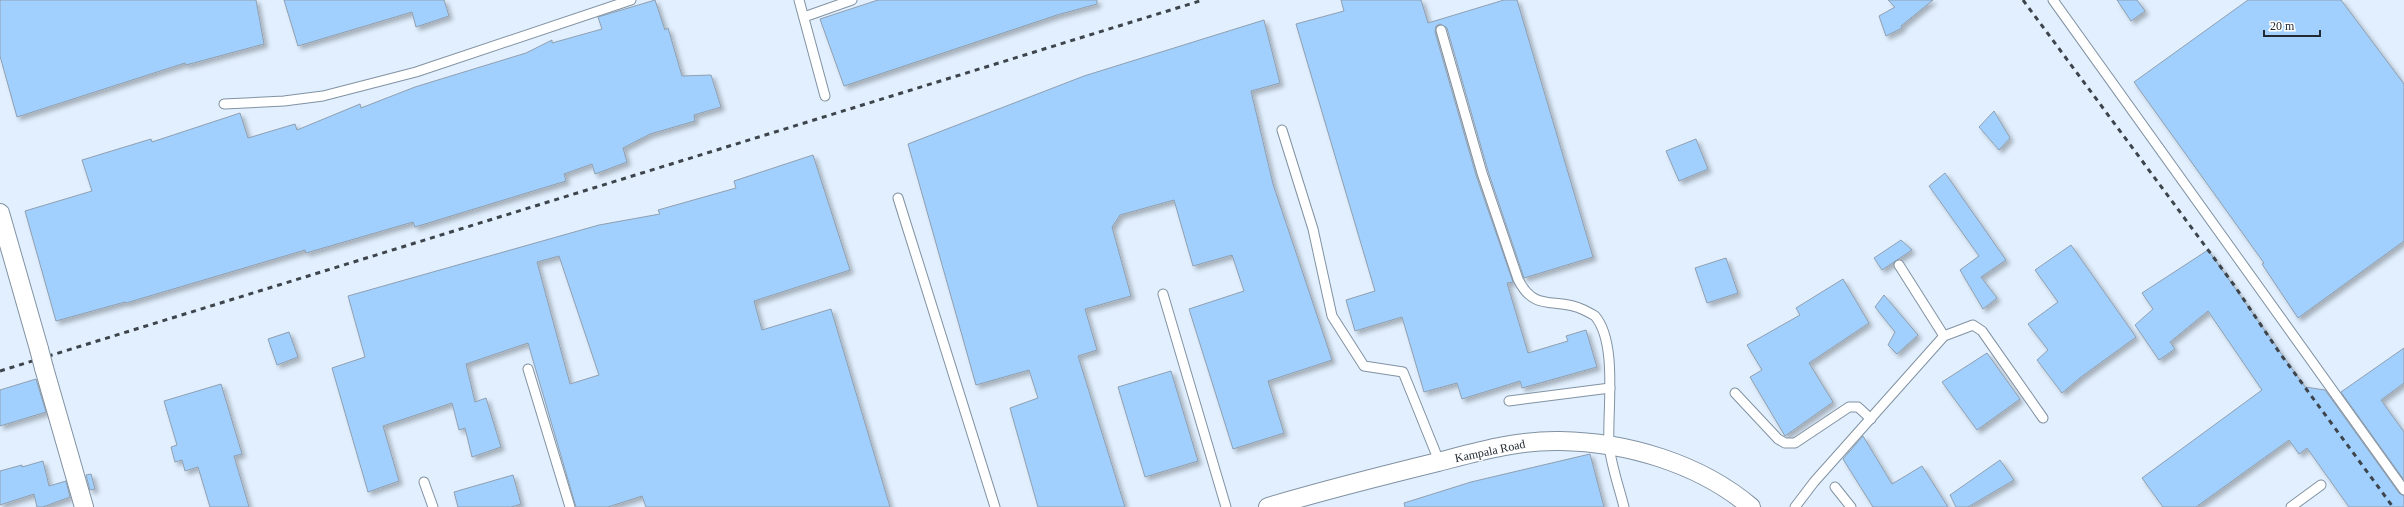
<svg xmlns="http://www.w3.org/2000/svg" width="2404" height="507" font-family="Georgia,serif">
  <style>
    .built { fill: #e1effe }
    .building { fill: #a1d0fe; stroke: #8f9fb0; fill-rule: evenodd; filter: url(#shadow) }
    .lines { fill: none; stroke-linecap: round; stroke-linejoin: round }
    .lane-casing { stroke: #8192a2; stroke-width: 11 }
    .street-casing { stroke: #8192a2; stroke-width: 20 }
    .lane { stroke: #fff; stroke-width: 9 }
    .street { stroke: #fff; stroke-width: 18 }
    .rail { stroke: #3d444b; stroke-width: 3; stroke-dasharray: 5 5; stroke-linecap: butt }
    .street-bridge-casing { stroke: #8192a2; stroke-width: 20; stroke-linecap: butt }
    .street-bridge { stroke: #fff; stroke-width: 18 }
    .labels { text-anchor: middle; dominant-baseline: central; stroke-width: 3; stroke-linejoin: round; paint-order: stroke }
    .street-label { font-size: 12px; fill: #222930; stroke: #fff }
  </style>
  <defs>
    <filter id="shadow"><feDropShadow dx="3.5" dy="3.5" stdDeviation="2" flood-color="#0004"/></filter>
  </defs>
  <rect width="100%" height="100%" fill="#eef5fc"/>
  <rect class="built" x="0" y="0" width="2404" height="507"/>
  <g class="building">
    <path d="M0,0H256L264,44L186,65L185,63L17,117L0,56Z"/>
    <path d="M284,0H444L449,16L416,27L412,12L298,46Z"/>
    <path d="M655,0L665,30L668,28L682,76L711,75L721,107L694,115L695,121L650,134L623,148L627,162L595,174L592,164L564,174L566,181L415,227L413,222L306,253L305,250L126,303L125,302L56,321L25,211L92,191L82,160L151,139L152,142L240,113L248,138L295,124L297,130L360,104L361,108L415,87L526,53L552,40V43L602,29L598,17Z"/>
    <path d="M878,0H1097V4L1057,15L844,86L820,19Z"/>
    <path d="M1341,0H1421L1428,23L1504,0H1517L1593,257L1524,278L1488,171L1447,28L1440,24L1436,26L1435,32L1476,175L1513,282L1507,283L1528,353L1568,341L1566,336L1586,330L1597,367L1522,388L1520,381L1462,399L1457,383L1424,392L1402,317L1355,331L1346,300L1375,291L1296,24L1344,11Z"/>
    <path d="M1888,0H1933L1901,26L1902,28L1886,36L1879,16L1895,7Z"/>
    <path d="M2117,0H2137L2145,11L2131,21Z"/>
    <path d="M2248,0H2341L2404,84V241L2298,318L2262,264L2264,263L2134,82Z"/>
    <path d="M1264,20L1280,83L1251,91L1273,184L1332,360L1268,381L1284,433L1233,449L1189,309L1244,291L1232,255L1193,266L1174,200L1120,215L1112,227L1131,296L1085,309L1097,350L1078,356L1125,507H1038L1010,408L1038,398L1029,370L976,385L908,144L1084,76Z"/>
    <path d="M1994,111L2010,138L1999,150L1979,127Z"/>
    <path d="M1696,139L1708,169L1679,181L1666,151Z"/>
    <path d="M813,155L850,270L754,301L762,330L831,309L890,507H646L642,496L608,507H576L528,343L466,364L475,402L486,398L501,447L472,457L465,428L459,430L452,403L383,426L399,481L368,492L332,368L365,357L348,296L599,225L660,214L658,210L736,188L734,181ZM559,256L599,375L570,384L537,262Z"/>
    <path d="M1945,173L2006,260L1981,277L1997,298L1983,309L1960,270L1979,256L1929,186Z"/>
    <path d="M1901,240L1912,250L1882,270L1874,258Z"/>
    <path d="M2071,245L2136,337L2081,377L2062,393L2037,360L2048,350L2028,324L2058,302L2035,270Z"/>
    <path d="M2208,250L2305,387L2325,390L2399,493L2404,496V507H2349L2307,448L2299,454L2289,440L2196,507H2163L2142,478L2262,390L2208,311L2170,342L2175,349L2159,360L2135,325L2153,309L2142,293Z"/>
    <path d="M1726,258L1738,293L1707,303L1695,268Z"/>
    <path d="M1843,279L1869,323L1809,363L1833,402L1785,436L1750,377L1762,370L1747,345L1800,315L1796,308Z"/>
    <path d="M1884,295L1918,335L1897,354L1888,345L1895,332L1875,307Z"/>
    <path d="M289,332L298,357L277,365L268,339Z"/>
    <path d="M2404,348V383L2381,400L2404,432V480L2341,392Z"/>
    <path d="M1987,353L2020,399L1977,430L1942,382Z"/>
    <path d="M1171,371L1198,461L1145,477L1118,387Z"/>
    <path d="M36,379L46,412L0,426V390Z"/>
    <path d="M221,384L242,454L234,456L249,507H210L198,467L185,471L182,460L175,462L171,447L177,445L164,401Z"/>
    <path d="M1863,436L1892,484L1922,466L1948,507H1873L1843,459Z"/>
    <path d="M1590,454L1604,507H1405L1404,503L1471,482Z"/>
    <path d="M2000,460L2014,480L1968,507H1956L1950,495Z"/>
    <path d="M43,461L49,486L66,481L70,497L43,507H37L34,494L0,505V471L22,465V467Z"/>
    <path d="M91,474L95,489L90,490L86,475Z"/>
    <path d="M513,475L521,504L511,507H458L454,492Z"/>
  </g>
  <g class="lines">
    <g class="lane-casing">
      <g id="lane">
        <path d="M799,0L825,96"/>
        <path d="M2053,0L2404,490"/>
        <path d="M804,17L852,0"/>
        <path d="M1441,30L1482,173L1518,279C1535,314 1556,296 1584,310C1588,312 1592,314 1595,316C1618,343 1607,411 1609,445C1611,465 1619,487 1624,507"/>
        <path d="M224,104L284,101L323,96L416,72L631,0"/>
        <path d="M1282,130L1313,229L1332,316L1364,366L1403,372L1439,461"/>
        <path d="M898,198L995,507"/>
        <path d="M1899,265L1944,336"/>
        <path d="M1163,294L1226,507"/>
        <path d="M528,369L570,507"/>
        <path d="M1735,393L1778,439L1785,443H1795L1849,407H1858L1871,419"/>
        <path d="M1509,401L1610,388"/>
        <path d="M424,482L433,507"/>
        <path d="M1835,487L1851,507"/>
        <path d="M1795,507L1814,482L1944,336L1973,325L1982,331L2043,418"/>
        <path d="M2291,507L2321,485"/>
      </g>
    </g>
    <g class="street-casing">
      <g id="street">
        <path d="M0,213L39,349"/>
        <path d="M44,368L84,507"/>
        <path d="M1268,507C1325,490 1381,476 1438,462C1477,452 1518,440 1560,441C1626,442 1699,463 1751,507"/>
      </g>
    </g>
    <use href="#lane" class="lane"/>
    <use href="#street" class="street"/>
    <g class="rail">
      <path d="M2023,0L2234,285L2279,352L2393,507"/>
      <path d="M0,371L1203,0"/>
    </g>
    <g class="street-bridge-casing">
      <path id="street-bridge" d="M39,349L44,368"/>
    </g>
    <use href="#street-bridge" class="street-bridge"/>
  </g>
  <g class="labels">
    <g class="street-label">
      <text transform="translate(1490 451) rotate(-12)">Kampala Road</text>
    </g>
  </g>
  <path d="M2264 30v6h56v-6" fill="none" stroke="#222930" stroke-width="2"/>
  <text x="2270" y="30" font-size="12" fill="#222930" stroke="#ffffff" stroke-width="3" paint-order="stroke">20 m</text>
</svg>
